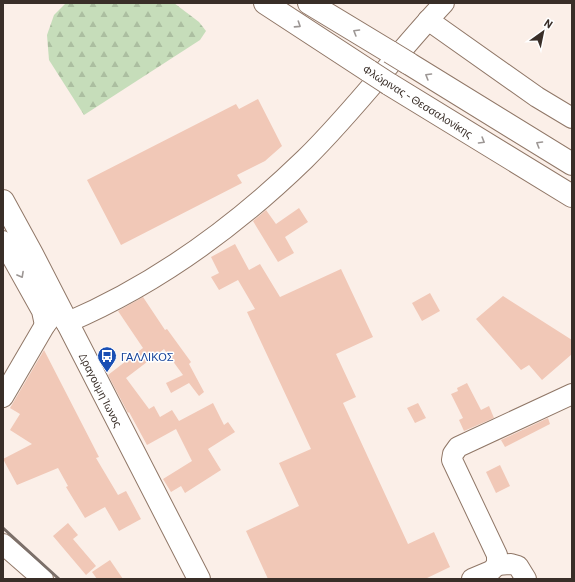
<svg xmlns="http://www.w3.org/2000/svg" width="575" height="582" font-family="Barlow,sans-serif">
  <style>
    .forest { fill: url(#forest-firs) }
    .building { fill: #f1c8b7 }
    .lines { fill: none; stroke-linecap: round; stroke-linejoin: round }
    .minor-casing { stroke: #907767; stroke-width: 22 }
    .major-casing { stroke: #907767; stroke-width: 24 }
    .minor { stroke: #fff; stroke-width: 20 }
    .major { stroke: #fff; stroke-width: 22 }
    .rail { stroke: #7c706a; stroke-width: 3 }
    .major-bridge-casing { stroke: #907767; stroke-width: 24; stroke-linecap: butt }
    .major-bridge { stroke: #fff; stroke-width: 22 }
    .oneway { stroke: #9c9694 }
    .labels { text-anchor: middle; dominant-baseline: central; stroke-width: 3; stroke-linejoin: round; paint-order: stroke }
    .street-label { font-size: 11px; fill: #392e28; stroke: #fff }
    .transit-label { font-size: 11px; fill: #164399; stroke: #fff; text-anchor: start }
  </style>
  <defs>
    <pattern id="forest-firs" width="22" height="20" patternUnits="userSpaceOnUse"><rect width="22" height="20" fill="#c6ddba"/><path d="M5 1l3.5 6h-7zM16 11l3.5 6h-7z" fill="#abbea0"/></pattern>
  </defs>
  <rect width="100%" height="100%" fill="#fbefe8"/>
  <path class="forest" d="M66,3H174L199,22L206,31L200,40L84,115L49,60L47,35L54,15Z"/>
  <g class="building">
    <path d="M258,99L282,146L265,161L237,175L242,183L121,245L87,180L236,104L239,109Z"/>
    <path d="M299,208L308,222L285,237L294,253L278,262L253,221L266,210L276,224Z"/>
    <path d="M235,244L249,270L260,264L280,297L341,269L373,337L336,354L356,397L343,403L408,544L434,532L450,567L425,579H268L246,531L299,506L279,463L311,449L247,312L255,309L238,280L219,290L211,277L219,273L211,257Z"/>
    <path d="M430,293L440,311L422,321L412,303Z"/>
    <path d="M503,296L572,340V354L542,380L529,365L521,370L476,319Z"/>
    <path d="M143,297L165,330L167,329L191,362L189,364L204,392L199,396L189,383L171,393L166,383L183,375L164,349L126,378L149,409L154,406L160,417L172,410L179,421L213,403L224,425L228,422L235,432L208,449L221,470L185,493L181,486L171,492L163,479L192,461L176,429L147,445L129,412L128,413L108,375L143,348L118,311Z"/>
    <path d="M44,350L99,457L96,458L118,495L126,491L141,519L119,531L105,507L85,518L66,487L68,486L58,468L17,485L3,459L32,444L10,430L20,414L10,408Z"/>
    <path d="M467,383L481,410L489,406L494,418L464,431L459,420L463,418L451,394L458,391L457,388Z"/>
    <path d="M418,403L426,418L415,423L407,408Z"/>
    <path d="M548,418L550,424L505,447L501,440Z"/>
    <path d="M500,465L510,486L496,493L486,472Z"/>
    <path d="M68,523L78,535L73,539L96,566L86,575L53,536Z"/>
    <path d="M110,560L123,579H97L92,572Z"/>
  </g>
  <g class="lines">
    <g class="minor-casing">
      <g id="minor">
        <path d="M428,20L537,97L572,118"/>
        <path d="M3,241L42,311L45,325"/>
        <path d="M66,323C155,285 236,226 305,159C355,110 396,54 444,3"/>
        <path d="M3,397L45,325L59,307"/>
        <path d="M3,544L43,579"/>
        <path d="M497,565L511,564L518,566L526,579"/>
        <path d="M472,579L491,571L497,565V555L452,460L453,454L458,447L572,394"/>
      </g>
    </g>
    <g class="major-casing">
      <g id="major">
        <path d="M265,3L369,71"/>
        <path d="M309,3L390,52"/>
        <path d="M408,63L572,164"/>
        <path d="M389,84L572,196"/>
        <path d="M3,201L32,254L199,579"/>
      </g>
    </g>
    <use href="#minor" class="minor"/>
    <use href="#major" class="major"/>
    <path class="rail" d="M3,528L59,579"/>
    <g class="major-bridge-casing">
      <g id="major-bridge">
        <path d="M390,52L408,63"/>
        <path d="M369,71L389,84"/>
      </g>
    </g>
    <use href="#major-bridge" class="major-bridge"/>
  </g>
  <defs><path id="oneway-chevron" d="M-2-3.5L2.5 0L-2 3.5" fill="none" stroke-width="1.6" stroke-linecap="round" stroke-linejoin="round"/></defs>
  <g class="oneway">
    <use href="#oneway-chevron" transform="translate(298 25) rotate(33)"/>
    <use href="#oneway-chevron" transform="translate(356 32) rotate(-149)"/>
    <use href="#oneway-chevron" transform="translate(428 76) rotate(-149)"/>
    <use href="#oneway-chevron" transform="translate(482 141) rotate(31)"/>
    <use href="#oneway-chevron" transform="translate(539 144) rotate(-149)"/>
    <use href="#oneway-chevron" transform="translate(21 275) rotate(61)"/>
  </g>
  <defs>
    <g id="bus-pin" transform="scale(1)"><path d="M0 17L-7.5 6A9.5 9.5 0 1 1 7.5 6Z" fill="#1a4fb4" stroke="#fff"/><path d="M-5-6H5V4H4V6H2V4H-2V6H-4V4H-5ZM-3.5-4V0h7V-4ZM-3.5 1.2v1.5H-2V1.2ZM2 1.2v1.5H3.5V1.2Z" fill="#fff"/></g>
  </defs>
  <g fill-rule="evenodd">
    <use href="#bus-pin" x="107" y="356"/>
  </g>
  <g class="labels">
    <g class="street-label">
      <text transform="translate(418 101) rotate(32)">Φλώρινας - Θεσσαλονίκης</text>
      <text transform="translate(101 390) rotate(63)">Δραγούμη Ίωνος</text>
    </g>
    <g class="transit-label">
      <text x="121" y="356">ΓΑΛΛΙΚΟΣ</text>
    </g>
  </g>
  <rect width="575" height="582" fill="none" stroke="#392e28" stroke-width="8"/>
  <g transform="translate(543 32) rotate(33)" stroke="#ffffff" stroke-width="3" paint-order="stroke">
  <path d="M0-3L7 15L0 10L-7 15Z" fill="#392e28"/>
  <text y="-6" font-size="11" font-weight="bold" text-anchor="middle" fill="#392e28">N</text>
  </g>
</svg>
